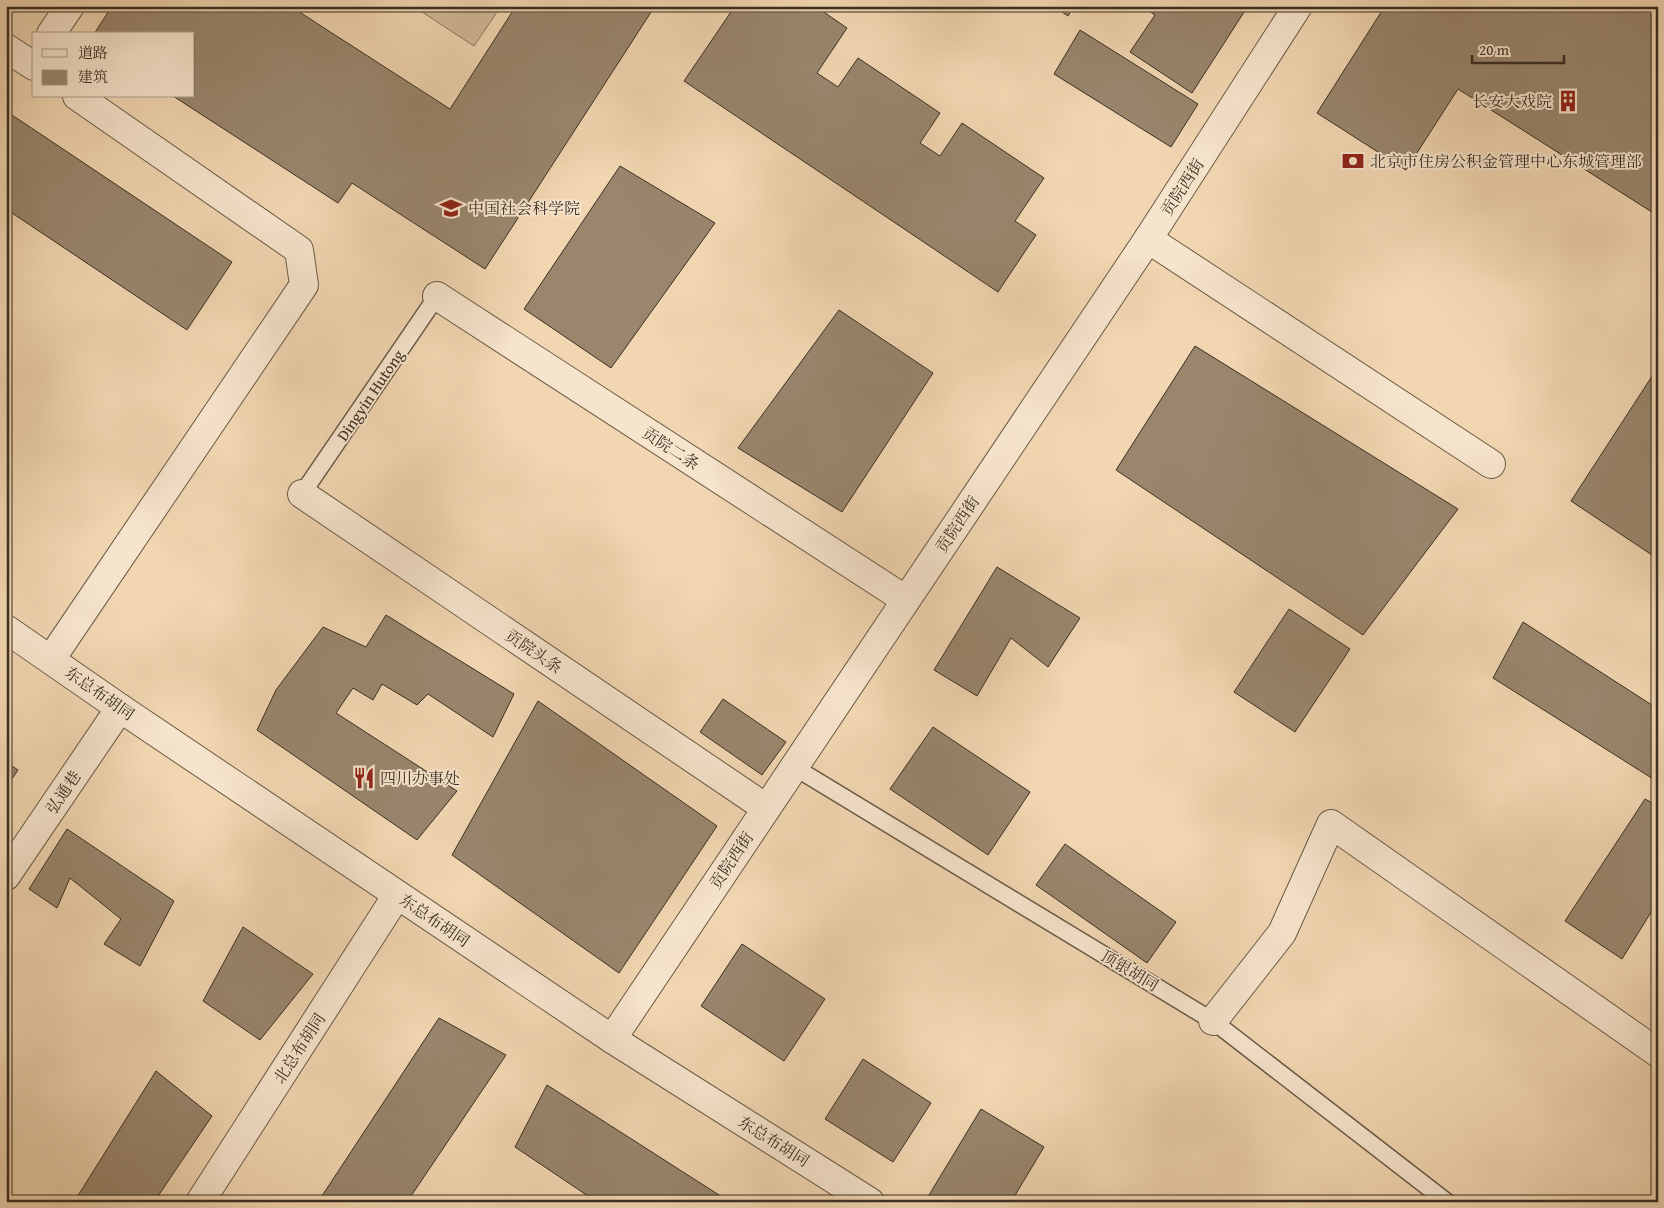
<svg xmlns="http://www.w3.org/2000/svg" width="1664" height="1208" font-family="'Gentium Book Plus','Noto Serif SC',serif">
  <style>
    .green { fill: #d2ba99; stroke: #86745e }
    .building { fill: #99866d; stroke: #3a2f23 }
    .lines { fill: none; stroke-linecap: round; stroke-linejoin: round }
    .service-casing { stroke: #685946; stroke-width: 19 }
    .minor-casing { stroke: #685946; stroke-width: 30 }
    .tertiary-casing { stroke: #685946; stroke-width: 30 }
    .service { stroke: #f6e4cc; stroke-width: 16 }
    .minor { stroke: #f6e4cc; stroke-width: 28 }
    .tertiary { stroke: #f6e4cc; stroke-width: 28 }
    .labels { text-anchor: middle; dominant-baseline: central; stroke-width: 4; stroke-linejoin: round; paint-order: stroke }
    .poi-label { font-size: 16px; fill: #3a2f23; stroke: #f6e4cc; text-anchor: start }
    .street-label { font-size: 16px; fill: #3a2f23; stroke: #f6e4cc }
  </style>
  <rect width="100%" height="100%" fill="#f1d6b1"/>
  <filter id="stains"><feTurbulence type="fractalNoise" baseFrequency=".004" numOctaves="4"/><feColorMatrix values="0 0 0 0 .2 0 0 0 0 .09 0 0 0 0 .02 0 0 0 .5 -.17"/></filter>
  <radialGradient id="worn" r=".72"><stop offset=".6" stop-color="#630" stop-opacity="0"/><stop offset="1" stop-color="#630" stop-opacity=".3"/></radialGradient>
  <path class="green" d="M413,6H501L474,46Z"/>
  <g class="building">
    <path d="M112,6H290L450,109L516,6H655L485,269L352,183L338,203L173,96H194V34H94Z"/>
    <path d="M735,6H815L847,28L817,73L838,87L858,58L940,113L920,143L940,156L962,123L1044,178L1015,221L1036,235L998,292L684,81Z"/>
    <path d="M1053,6H1074L1068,16Z"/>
    <path d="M1141,6H1248L1192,93L1130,52L1155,15Z"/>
    <path d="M1385,6H1628L1638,12L1658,10V209L1655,214L1458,89L1406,170L1317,113Z"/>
    <path d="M1080,30L1198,104L1171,147L1054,74Z"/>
    <path d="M6,111L232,262L187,330L6,209Z"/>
    <path d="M620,166L715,223L611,368L524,309Z"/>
    <path d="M839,310L933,373L842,512L738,448Z"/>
    <path d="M1195,346L1458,509L1363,635L1116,470Z"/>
    <path d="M1658,367V559L1571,501Z"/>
    <path d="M997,567L1080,618L1048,667L1011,638L977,696L934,670Z"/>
    <path d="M1289,609L1350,649L1295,732L1234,692Z"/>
    <path d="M386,615L514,694L493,737L428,694L417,705L382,684L373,700L353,688L336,713L457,791L417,840L257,730L276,690L323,627L366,647Z"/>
    <path d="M1523,622L1658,709V782L1493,678Z"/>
    <path d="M723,699L786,742L762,775L700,732Z"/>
    <path d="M538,701L717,826L619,973L452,855Z"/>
    <path d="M933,727L1030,792L988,855L890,789Z"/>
    <path d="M6,762L18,770L6,788Z"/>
    <path d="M1645,799L1658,806V901L1622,959L1565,921Z"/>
    <path d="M67,829L174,901L140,966L104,944L121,919L70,878L57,908L29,889Z"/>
    <path d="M1065,844L1176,922L1147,963L1036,885Z"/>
    <path d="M243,927L313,974L260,1040L203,1001Z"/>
    <path d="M742,944L825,999L784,1061L701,1006Z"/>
    <path d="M439,1018L506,1055L407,1202H318Z"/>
    <path d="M863,1059L931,1103L893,1162L825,1119Z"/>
    <path d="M156,1071L212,1116L154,1202H74Z"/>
    <path d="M547,1085L730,1202H597L515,1147Z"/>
    <path d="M981,1109L1044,1147L1011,1202H929L926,1200Z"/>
  </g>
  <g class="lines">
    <g class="service-casing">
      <g id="service">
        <path d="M302,494L437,296"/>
        <path d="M794,767L1213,1021L1447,1202"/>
      </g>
    </g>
    <g class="minor-casing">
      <g id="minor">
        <path d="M51,34L70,6"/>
        <path d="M6,48L34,66"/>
        <path d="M1148,239L1491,464"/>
        <path d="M437,296L906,600"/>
        <path d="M302,494L766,808"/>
        <path d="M6,629L120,708L612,1039L870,1202"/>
        <path d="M51,659L304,285L299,250L77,96"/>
        <path d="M6,876L120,708"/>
        <path d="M1213,1021L1282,933L1331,824L1658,1053"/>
        <path d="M200,1202L397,895"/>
      </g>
    </g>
    <g class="tertiary-casing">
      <path id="tertiary" d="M612,1039L1148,239L1298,6"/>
    </g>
    <use href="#service" class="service"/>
    <use href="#minor" class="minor"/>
    <use href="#tertiary" class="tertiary"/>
  </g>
  <defs>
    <g id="building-bare" transform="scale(1.725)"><path d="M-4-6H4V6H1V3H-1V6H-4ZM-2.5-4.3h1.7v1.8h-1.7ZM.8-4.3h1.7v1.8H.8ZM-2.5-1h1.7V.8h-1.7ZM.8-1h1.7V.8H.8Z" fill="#8f2418" stroke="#f6e4cc" stroke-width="2.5" paint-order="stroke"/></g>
    <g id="bank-bare" transform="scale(1.725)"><path d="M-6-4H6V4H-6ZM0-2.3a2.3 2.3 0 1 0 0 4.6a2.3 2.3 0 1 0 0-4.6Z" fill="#8f2418" stroke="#f6e4cc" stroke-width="2.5" paint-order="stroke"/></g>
    <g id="university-bare" transform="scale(1.725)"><path d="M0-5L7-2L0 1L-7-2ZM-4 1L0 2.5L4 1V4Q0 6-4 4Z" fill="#8f2418" stroke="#f6e4cc" stroke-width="2.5" paint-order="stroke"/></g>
    <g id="restaurant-bare" transform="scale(1.725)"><path d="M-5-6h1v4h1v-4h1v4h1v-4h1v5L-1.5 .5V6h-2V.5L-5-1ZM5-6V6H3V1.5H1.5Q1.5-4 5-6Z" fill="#8f2418" stroke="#f6e4cc" stroke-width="2.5" paint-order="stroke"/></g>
  </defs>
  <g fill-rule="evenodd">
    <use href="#building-bare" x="1568" y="101"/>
    <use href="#bank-bare" x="1353" y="161"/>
    <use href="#university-bare" x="451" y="208"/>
    <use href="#restaurant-bare" x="364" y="778"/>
  </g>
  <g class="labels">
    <g class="poi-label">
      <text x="1552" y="101" text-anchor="end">长安大戏院</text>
      <text x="1370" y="161">北京市住房公积金管理中心东城管理部</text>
      <text x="468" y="208">中国社会科学院</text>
      <text x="380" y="778">四川办事处</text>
    </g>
    <g class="street-label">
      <text transform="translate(1182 187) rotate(-57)">贡院西街</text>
      <text transform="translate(370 395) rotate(-56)">Dingyin Hutong</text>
      <text transform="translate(671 448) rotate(33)">贡院二条</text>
      <text transform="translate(957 524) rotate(-56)">贡院西街</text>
      <text transform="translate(534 651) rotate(34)">贡院头条</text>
      <text transform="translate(100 693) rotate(35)">东总布胡同</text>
      <text transform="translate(63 792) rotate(-56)">弘通巷</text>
      <text transform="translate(731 860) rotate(-56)">贡院西街</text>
      <text transform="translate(435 920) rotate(34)">东总布胡同</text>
      <text transform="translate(1130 970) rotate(31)">顶银胡同</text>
      <text transform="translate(299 1048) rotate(-57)">北总布胡同</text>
      <text transform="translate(774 1141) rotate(32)">东总布胡同</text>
    </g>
  </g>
  <rect width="1664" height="1208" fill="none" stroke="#f1d6b1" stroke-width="25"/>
  <rect x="8" y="8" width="1649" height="1193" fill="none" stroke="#3a2f23" stroke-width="2.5"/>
  <rect x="12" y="12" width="1639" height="1183" fill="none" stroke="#3a2f23"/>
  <rect x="32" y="32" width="162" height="65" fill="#f6e4cc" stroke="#ab9c88"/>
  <rect x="42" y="49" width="25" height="8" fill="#f6e4cc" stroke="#ab9c88"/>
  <text x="78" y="58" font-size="15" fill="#3a2f23">道路</text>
  <rect x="42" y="70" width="25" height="15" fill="#99866d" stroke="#ab9c88"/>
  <text x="78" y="82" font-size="15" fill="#3a2f23">建筑</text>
  <path d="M1472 55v8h92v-8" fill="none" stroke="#3a2f23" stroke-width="2.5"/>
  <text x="1479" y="55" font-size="15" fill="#3a2f23" stroke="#f6e4cc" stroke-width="4" paint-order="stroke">20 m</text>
  <rect width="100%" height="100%" filter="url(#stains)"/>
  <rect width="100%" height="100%" fill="url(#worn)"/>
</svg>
